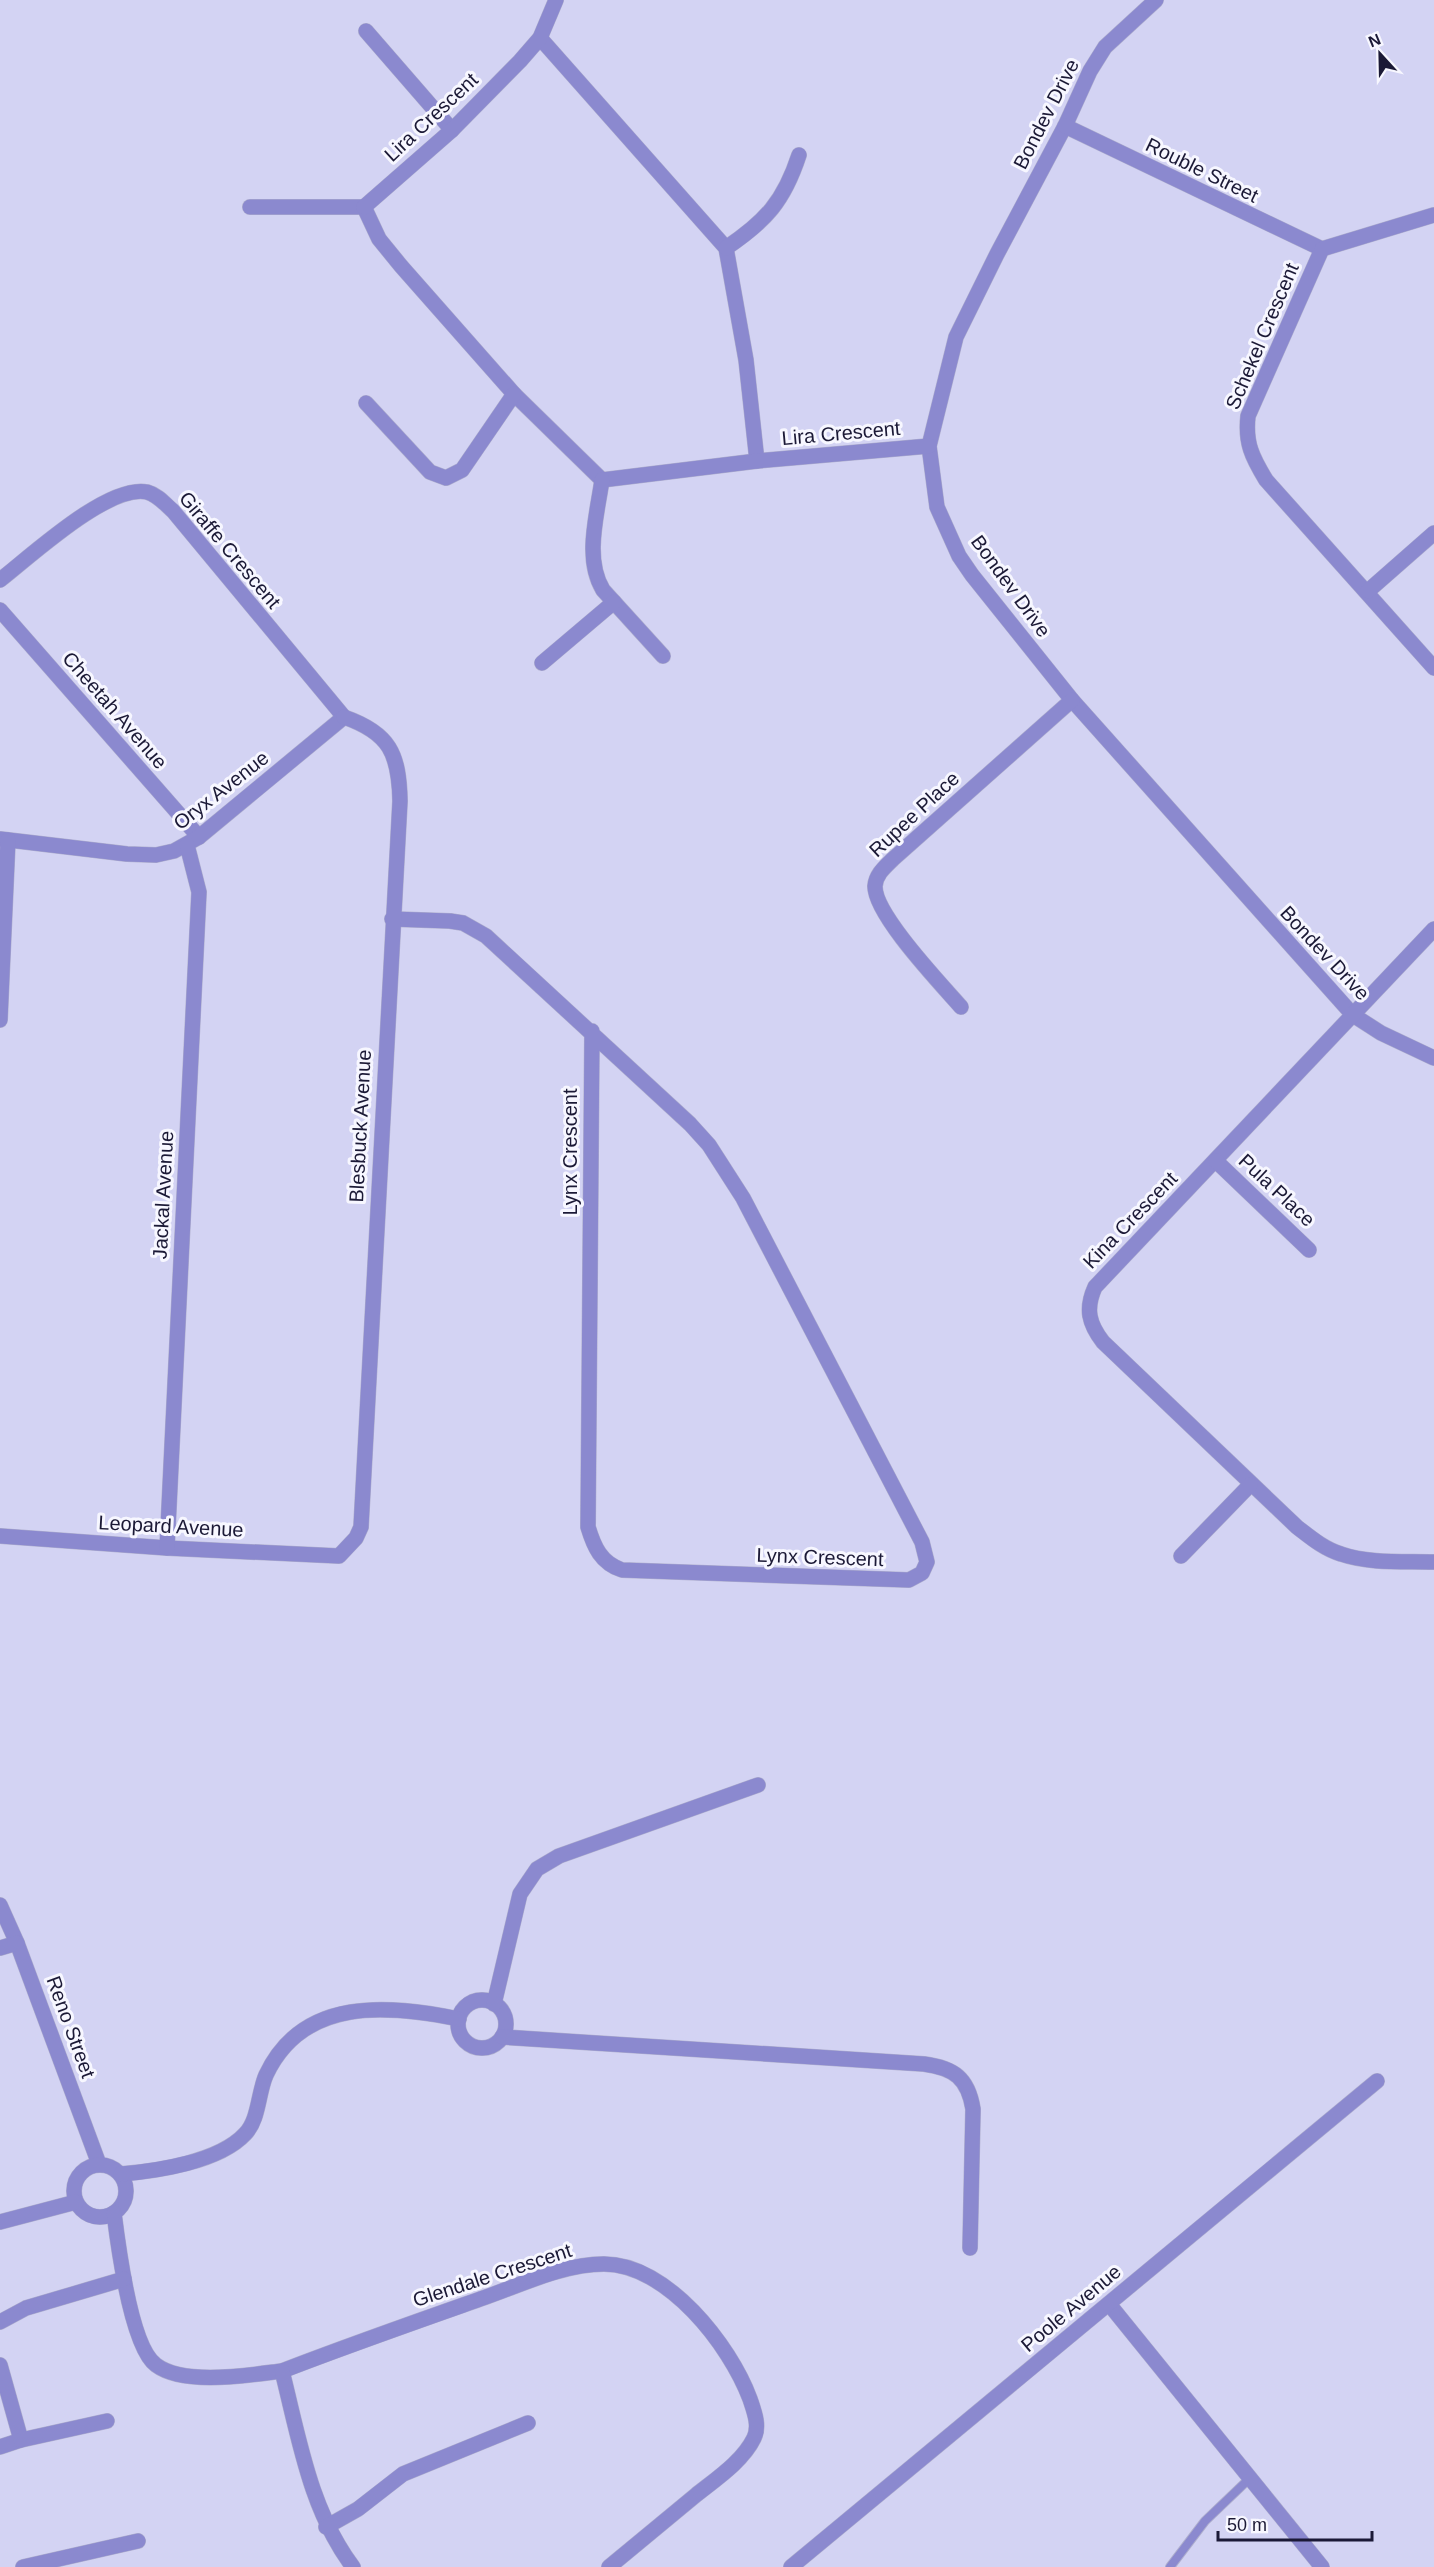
<svg xmlns="http://www.w3.org/2000/svg" width="1434" height="2567" font-family="Helvetica,sans-serif">
  <style>
    .lines { fill: none; stroke-linecap: round; stroke-linejoin: round }
    .lane-casing { stroke: #aeaecd; stroke-width: 10 }
    .street-casing { stroke: #aeaecd; stroke-width: 16 }
    .lane { stroke: #8b89cf; stroke-width: 8 }
    .street { stroke: #8b89cf; stroke-width: 15 }
    .labels { text-anchor: middle; dominant-baseline: central; stroke-width: 6; stroke-linejoin: round; paint-order: stroke }
    .street-label { font-size: 20px; fill: #1b1936; stroke: #f7f7ff }
  </style>
  <rect width="100%" height="100%" fill="#d3d3f3"/>
  <g class="lines">
    <g class="lane-casing">
      <path id="lane" d="M1170,2567L1205,2521L1250,2478"/>
    </g>
    <g class="street-casing">
      <g id="street">
        <path d="M1156,0L1105,47L1090,71L1065,126L997,254L956,337L929,446L937,507L959,556L972,575L1072,700L1353,1015L1381,1033L1434,1058"/>
        <path d="M366,31L452,130"/>
        <path d="M540,38L726,248L746,360L757,461"/>
        <path d="M1065,126L1322,249"/>
        <path d="M250,207H364"/>
        <path d="M364,207L379,239L401,266L514,394L602,480"/>
        <path d="M364,207L452,130L520,61L540,38L556,0"/>
        <path d="M1434,215L1322,249L1248,416C1245,443 1252,457 1266,480L1434,668"/>
        <path d="M726,248C766,221 784,201 799,155"/>
        <path d="M366,403L430,472L446,478L462,470L514,394"/>
        <path d="M602,480L757,461L929,446"/>
        <path d="M602,480C597,515 584,559 603,590L663,656"/>
        <path d="M0,580C31,556 108,484 147,492C158,495 165,504 173,511L344,717"/>
        <path d="M1368,591L1434,533"/>
        <path d="M0,610L199,837"/>
        <path d="M542,663L614,602"/>
        <path d="M0,839L127,854L156,855L174,851L199,837L344,717"/>
        <path d="M392,919L450,921L463,923L486,936L690,1124L709,1145L743,1198L922,1542L927,1562L922,1573L909,1580L622,1570C601,1563 594,1547 588,1527L592,1031"/>
        <path d="M1434,929L1095,1287C1085,1309 1089,1324 1103,1342L1297,1527C1310,1537 1324,1549 1341,1554C1370,1564 1404,1561 1434,1562"/>
        <path d="M961,1007C941,984 874,914 875,886C876,874 885,867 893,859L1072,700"/>
        <path d="M0,1020L8,840"/>
        <path d="M1216,1161L1309,1250"/>
        <path d="M0,1536L167,1548L339,1556L356,1538L361,1527L400,801C399,754 390,733 344,717"/>
        <path d="M167,1548L199,892L187,845"/>
        <path d="M1181,1556L1250,1485"/>
        <path d="M0,1905L17,1943L99,2164"/>
        <path d="M0,1948L17,1943"/>
        <circle cx="482" cy="2024" r="24"/>
        <path d="M494,2004L520,1894L537,1869L559,1856L758,1785"/>
        <path d="M502,2037L924,2064C954,2068 968,2078 973,2109L970,2248"/>
        <circle cx="100" cy="2191" r="26"/>
        <path d="M121,2174C157,2171 219,2162 245,2134C259,2120 258,2093 266,2075C303,1996 389,2005 459,2019"/>
        <path d="M114,2213C118,2245 131,2347 156,2365C184,2386 249,2375 282,2371C349,2345 418,2321 486,2297C523,2284 564,2264 604,2264C667,2264 730,2345 750,2399C754,2411 760,2426 754,2438C743,2461 716,2479 696,2495C667,2519 638,2543 609,2567"/>
        <path d="M0,2222L76,2202"/>
        <path d="M1109,2304L1322,2567"/>
        <path d="M0,2322L26,2308L124,2279"/>
        <path d="M0,2365L21,2440L0,2447"/>
        <path d="M282,2371C299,2438 310,2510 353,2567"/>
        <path d="M21,2440L107,2421"/>
        <path d="M326,2527L358,2509L403,2474L528,2423"/>
        <path d="M23,2567L138,2541"/>
        <path d="M791,2567L1377,2081"/>
      </g>
    </g>
    <use href="#lane" class="lane"/>
    <use href="#street" class="street"/>
  </g>
  <g class="labels">
    <g class="street-label">
      <text transform="translate(1046 114) rotate(-63)">Bondev Drive</text>
      <text transform="translate(431 117) rotate(-43)">Lira Crescent</text>
      <text transform="translate(1202 170) rotate(26)">Rouble Street</text>
      <text transform="translate(1262 336) rotate(-67)">Schekel Crescent</text>
      <text transform="translate(841 433) rotate(-5)">Lira Crescent</text>
      <text transform="translate(230 550) rotate(50)">Giraffe Crescent</text>
      <text transform="translate(1011 586) rotate(54)">Bondev Drive</text>
      <text transform="translate(115 710) rotate(49)">Cheetah Avenue</text>
      <text transform="translate(221 790) rotate(-38)">Oryx Avenue</text>
      <text transform="translate(914 814) rotate(-43)">Rupee Place</text>
      <text transform="translate(1325 953) rotate(47)">Bondev Drive</text>
      <text transform="translate(360 1126) rotate(-87)">Blesbuck Avenue</text>
      <text transform="translate(570 1152) rotate(-90)">Lynx Crescent</text>
      <text transform="translate(1277 1190) rotate(43)">Pula Place</text>
      <text transform="translate(163 1195) rotate(-87)">Jackal Avenue</text>
      <text transform="translate(1130 1220) rotate(-46)">Kina Crescent</text>
      <text transform="translate(171 1526) rotate(3)">Leopard Avenue</text>
      <text transform="translate(820 1557) rotate(2)">Lynx Crescent</text>
      <text transform="translate(71 2027) rotate(70)">Reno Street</text>
      <text transform="translate(492 2275) rotate(-18)">Glendale Crescent</text>
      <text transform="translate(1071 2308) rotate(-40)">Poole Avenue</text>
    </g>
  </g>
  <g transform="translate(1380 54) rotate(338)" stroke="#f7f7ff" stroke-width="4.5" paint-order="stroke">
  <path d="M0-4.5L10 22L0 15L-10 22Z" fill="#1b1936"/>
  <text y="-9" font-size="16" font-weight="bold" text-anchor="middle" fill="#1b1936">N</text>
  </g>
  <path d="M1218 2531v9h154v-9" fill="none" stroke="#1b1936" stroke-width="3"/>
  <text x="1227" y="2531" font-size="18" fill="#1b1936" stroke="#f7f7ff" stroke-width="4.5" paint-order="stroke">50 m</text>
</svg>
